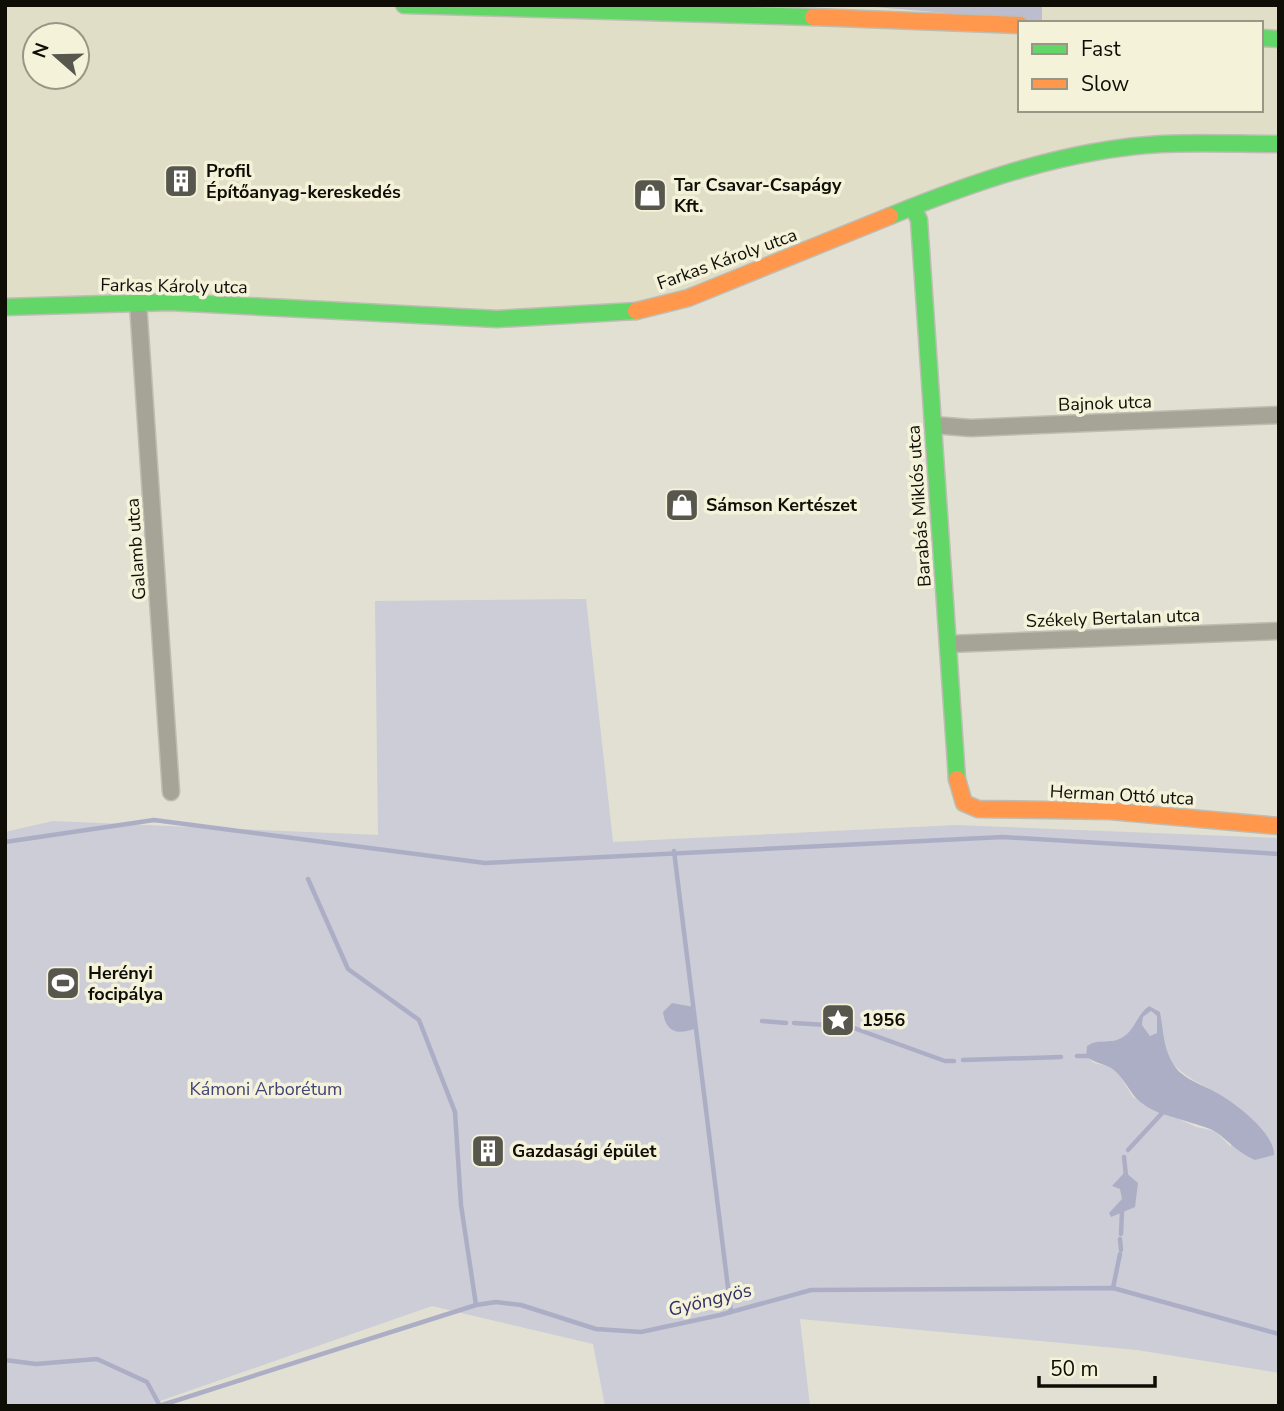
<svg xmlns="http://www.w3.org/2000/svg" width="1284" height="1411" font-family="'Nunito Sans',sans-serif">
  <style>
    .built { fill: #e1dec7; fill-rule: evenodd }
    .green { fill: #cccdd7; fill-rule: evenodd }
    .forest { fill: #bcbdce }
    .water { fill: #acaec6; fill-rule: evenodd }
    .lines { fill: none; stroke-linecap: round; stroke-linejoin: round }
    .stream { stroke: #acaec6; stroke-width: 4.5 }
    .street-casing { stroke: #bebdb3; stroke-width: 19 }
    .fast-casing { stroke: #bebdb3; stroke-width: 19 }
    .slow-casing { stroke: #bebdb3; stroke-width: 19 }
    .street { stroke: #a6a497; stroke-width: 16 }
    .fast { stroke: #63d668; stroke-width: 16 }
    .slow { stroke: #ff974d; stroke-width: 16 }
    .labels { text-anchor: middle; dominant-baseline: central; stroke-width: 7; stroke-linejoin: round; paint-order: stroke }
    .poi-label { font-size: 18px; font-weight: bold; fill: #0e0d06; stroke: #f5f2da; text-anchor: start }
    .street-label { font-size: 18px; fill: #0e0d06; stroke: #f5f2da }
    .park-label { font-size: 18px; fill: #424379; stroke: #f5f2da }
    .water-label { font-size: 19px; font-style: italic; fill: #323166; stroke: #f5f2da }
  </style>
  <rect width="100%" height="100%" fill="#e1e0d3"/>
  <path class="built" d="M5,5H809L875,7L1042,20V5H1279V138L1118,143L688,291L632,305L497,311L5,315ZM1020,23H1261V110H1020ZM35,35H77V77H35Z"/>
  <g class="green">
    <path d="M586,599L613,842L956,825L1279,838V1373L1137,1350L800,1319L810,1406H605L593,1344L432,1306L157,1402L156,1406H5V832L53,821L378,835L375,601ZM1148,1006L1160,1012C1162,1023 1160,1039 1164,1050C1177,1079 1209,1084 1231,1104V1147L1215,1131L1196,1127L1133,1097L1118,1073L1108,1066L1094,1063L1086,1056L1087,1046C1098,1038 1108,1044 1119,1039C1136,1032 1135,1015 1148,1006Z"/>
    <path d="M1151,1011L1157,1016V1033L1150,1036L1142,1025L1143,1017Z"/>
  </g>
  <path class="forest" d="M809,5H1042V21L875,7Z"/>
  <g class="water">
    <path d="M672,1003L694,1007L697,1028C679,1035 666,1034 663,1012Z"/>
    <path d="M1149,1006L1160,1012C1164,1034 1163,1050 1176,1068C1184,1079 1205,1086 1217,1093C1235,1103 1275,1133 1274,1155L1255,1160C1237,1152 1231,1143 1216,1132C1207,1126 1169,1117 1155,1111C1131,1099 1133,1091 1118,1074C1109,1063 1096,1065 1086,1056L1087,1046C1098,1038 1108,1044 1119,1039C1136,1032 1135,1015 1149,1006ZM1151,1011L1157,1016V1033L1150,1036L1142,1025L1143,1017Z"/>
    <path d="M1125,1172L1138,1183L1135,1207L1111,1217L1109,1213L1122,1199L1120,1189L1112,1186Z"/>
  </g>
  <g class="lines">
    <g class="stream">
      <path d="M5,842L154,820L485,863L1003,837L1279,854"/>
      <path d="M674,851L731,1312"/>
      <path d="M308,879L348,969L419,1020L455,1112L461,1205L476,1305"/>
      <path d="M762,1021L786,1023"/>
      <path d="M794,1023L843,1026"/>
      <path d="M851,1027L945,1061H954"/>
      <path d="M1077,1056H1091"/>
      <path d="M963,1060L1061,1057"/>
      <path d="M1128,1150L1165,1110"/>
      <path d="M1124,1157L1126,1176"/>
      <path d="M1121,1234L1122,1211"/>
      <path d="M1120,1239L1121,1250"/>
      <path d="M1113,1288L1120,1254"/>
      <path d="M5,1360L36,1364L97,1359L147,1382L160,1406"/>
      <path d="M159,1406L476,1305L496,1302L521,1305L596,1329L641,1332L720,1315L811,1290L1113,1288L1279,1334"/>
    </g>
    <g class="street-casing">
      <g id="street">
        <path d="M138,303L171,792"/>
        <path d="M933,425L971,428L1279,415"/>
        <path d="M948,644L1279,631"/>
      </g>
    </g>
    <g class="fast-casing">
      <g id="fast">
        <path d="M404,5L813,17"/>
        <path d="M1261,38L1279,39"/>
        <path d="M913,207L919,220L957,779"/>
        <path d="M890,216C976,181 1068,149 1162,144C1201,142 1240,144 1279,144"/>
        <path d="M5,307L170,302L497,319L636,311"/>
      </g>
    </g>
    <g class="slow-casing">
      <g id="slow">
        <path d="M813,17L1020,25"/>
        <path d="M636,311L688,298L890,216"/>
        <path d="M957,779L964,803L978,809L1110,811L1279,826"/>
      </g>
    </g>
    <use href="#street" class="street"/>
    <use href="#fast" class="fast"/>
    <use href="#slow" class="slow"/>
  </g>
  <defs>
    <g id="building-square" transform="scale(1.75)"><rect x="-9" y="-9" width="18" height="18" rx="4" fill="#58574e" stroke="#f5f2da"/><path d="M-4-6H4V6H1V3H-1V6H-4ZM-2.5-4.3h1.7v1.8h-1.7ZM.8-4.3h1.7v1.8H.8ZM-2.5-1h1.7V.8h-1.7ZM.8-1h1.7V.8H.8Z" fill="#fff"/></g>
    <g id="shop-square" transform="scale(1.75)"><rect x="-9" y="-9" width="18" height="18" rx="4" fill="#58574e" stroke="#f5f2da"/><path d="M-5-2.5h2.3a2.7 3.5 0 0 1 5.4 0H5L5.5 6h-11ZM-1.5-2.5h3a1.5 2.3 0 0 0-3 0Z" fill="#fff"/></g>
    <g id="stadium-square" transform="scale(1.75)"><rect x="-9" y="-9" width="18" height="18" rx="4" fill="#58574e" stroke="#f5f2da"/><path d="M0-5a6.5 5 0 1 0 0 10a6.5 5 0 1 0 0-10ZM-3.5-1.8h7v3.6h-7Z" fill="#fff"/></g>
    <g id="sight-square" transform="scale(1.75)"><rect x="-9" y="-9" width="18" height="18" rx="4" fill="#58574e" stroke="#f5f2da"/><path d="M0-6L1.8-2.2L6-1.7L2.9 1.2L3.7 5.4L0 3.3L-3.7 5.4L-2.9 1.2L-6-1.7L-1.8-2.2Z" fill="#fff"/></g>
  </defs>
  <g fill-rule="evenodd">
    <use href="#building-square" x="181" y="181"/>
    <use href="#shop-square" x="650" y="195"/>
    <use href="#shop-square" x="682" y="505"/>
    <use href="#stadium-square" x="63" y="983"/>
    <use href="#sight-square" x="838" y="1020"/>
    <use href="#building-square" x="488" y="1151"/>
  </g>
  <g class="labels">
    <g class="poi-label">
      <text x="206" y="171">Profil<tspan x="206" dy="21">Építőanyag-kereskedés</tspan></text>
      <text x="674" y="185">Tar Csavar-Csapágy<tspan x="674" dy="21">Kft.</tspan></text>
      <text x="706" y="505">Sámson Kertészet</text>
      <text x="88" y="973">Herényi<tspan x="88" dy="21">focipálya</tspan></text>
      <text x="862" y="1020">1956</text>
      <text x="512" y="1151">Gazdasági épület</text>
    </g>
    <g class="street-label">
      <text transform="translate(727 259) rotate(-20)">Farkas Károly utca</text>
      <text transform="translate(174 286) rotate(1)">Farkas Károly utca</text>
      <text transform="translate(1105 403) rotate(-2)">Bajnok utca</text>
      <text transform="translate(919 506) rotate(-94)">Barabás Miklós utca</text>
      <text transform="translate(136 549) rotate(-94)">Galamb utca</text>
      <text transform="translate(1113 618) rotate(-2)">Székely Bertalan utca</text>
      <text transform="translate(1122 795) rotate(3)">Herman Ottó utca</text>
    </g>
    <g class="park-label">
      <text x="266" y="1089">Kámoni Arborétum</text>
    </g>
    <g class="water-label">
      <text transform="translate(710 1300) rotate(-14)">Gyöngyös</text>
    </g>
  </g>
  <rect width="1284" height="1411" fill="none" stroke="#0e0d06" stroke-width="14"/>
  <rect x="1018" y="21" width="245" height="91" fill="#f5f2da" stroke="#999685" stroke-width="2"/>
  <rect x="1032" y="44" width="35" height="10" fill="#63d668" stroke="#999685" stroke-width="2"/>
  <text x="1081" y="56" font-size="21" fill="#0e0d06">Fast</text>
  <rect x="1032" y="79" width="35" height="10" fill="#ff974d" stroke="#999685" stroke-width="2"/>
  <text x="1081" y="91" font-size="21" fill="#0e0d06">Slow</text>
  <g transform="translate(56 56) rotate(290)"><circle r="33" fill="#f5f2da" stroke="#999685" stroke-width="2"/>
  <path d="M0-5L12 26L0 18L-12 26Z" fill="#58574e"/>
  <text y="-10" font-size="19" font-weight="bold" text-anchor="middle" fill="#0e0d06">N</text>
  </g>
  <path d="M1039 1376v10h116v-10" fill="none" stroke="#0e0d06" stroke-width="3.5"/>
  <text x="1050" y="1376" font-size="21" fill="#0e0d06" stroke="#f5f2da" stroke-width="5" paint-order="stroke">50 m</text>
</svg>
